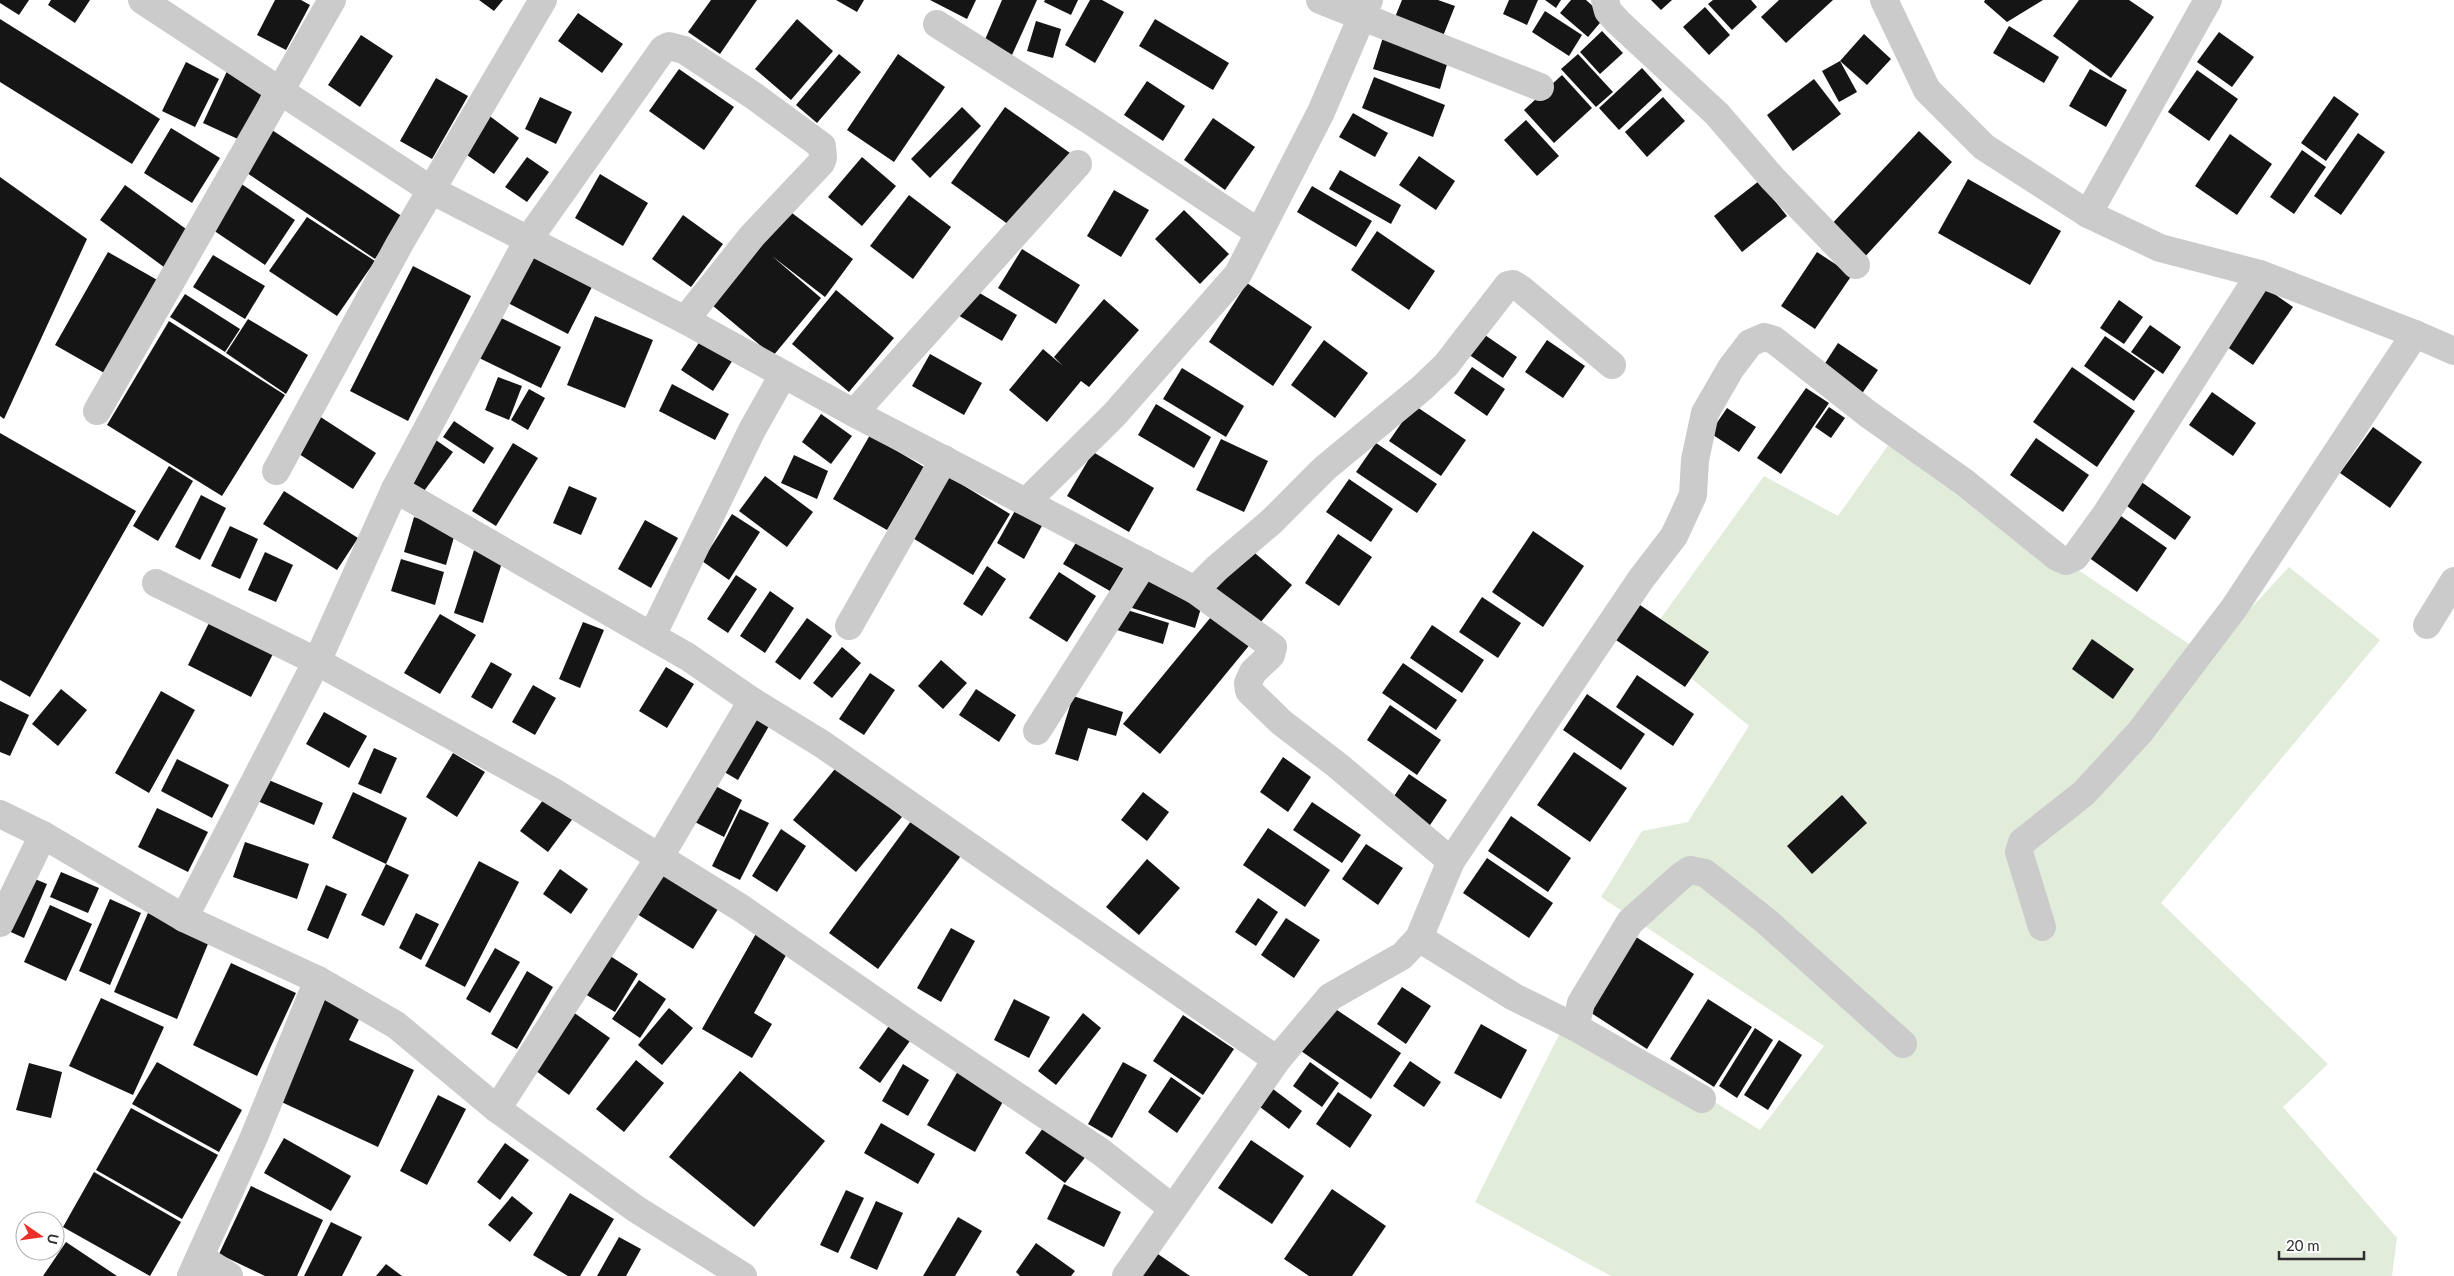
<svg xmlns="http://www.w3.org/2000/svg" width="2454" height="1276" font-family="Lato,sans-serif">
  <style>
    .green { fill: #e2ecda }
    .building { fill: #151515 }
    .lines { fill: none; stroke-linecap: round; stroke-linejoin: round }
    .street { stroke: #cbcbcb; stroke-width: 28 }
  </style>
  <rect width="100%" height="100%" fill="#fff"/>
  <path class="green" d="M1889,444L2207,656L2289,567L2380,640L2161,903L2328,1064L2283,1107L2397,1238L2392,1276H1611L1475,1202L1570,1013L1760,1130L1824,1046L1601,897L1642,831L1688,822L1749,726L1645,640L1764,476L1838,516Z"/>
  <g class="building">
    <path d="M0,0H29L19,15L0,3Z"/>
    <path d="M51,0H90L75,23L48,5Z"/>
    <path d="M275,0H301L310,5L286,50L257,35Z"/>
    <path d="M479,0H503L494,11Z"/>
    <path d="M711,0H757L720,54L688,32Z"/>
    <path d="M836,0H864L857,12Z"/>
    <path d="M930,0H976L967,19Z"/>
    <path d="M1002,0H1037L1012,55L984,42Z"/>
    <path d="M1045,0H1078L1071,15L1044,2Z"/>
    <path d="M1090,0H1102L1124,12L1095,63L1065,45Z"/>
    <path d="M1402,0H1438L1455,6L1439,46L1391,27Z"/>
    <path d="M1509,0H1538L1527,25L1503,14Z"/>
    <path d="M1545,0H1561L1556,8Z"/>
    <path d="M1571,0H1586L1605,17L1588,37L1560,13Z"/>
    <path d="M1651,0H1672L1661,10Z"/>
    <path d="M1713,0H1751L1757,7L1732,30L1708,4Z"/>
    <path d="M1779,0H1833L1786,43L1761,17Z"/>
    <path d="M1985,0H2043L2007,22L1984,2Z"/>
    <path d="M2079,0H2129L2154,17L2111,78L2053,36Z"/>
    <path d="M1705,7L1730,35L1709,55L1683,27Z"/>
    <path d="M1545,11L1582,35L1569,56L1532,32Z"/>
    <path d="M578,13L623,44L602,73L558,41Z"/>
    <path d="M0,19L160,119L132,164L0,82Z"/>
    <path d="M797,19L833,51L791,100L755,69Z"/>
    <path d="M1155,19L1229,63L1213,90L1139,46Z"/>
    <path d="M1036,21L1061,29L1053,58L1027,51Z"/>
    <path d="M2009,26L2059,57L2044,83L1993,53Z"/>
    <path d="M1602,31L1623,53L1600,74L1580,52Z"/>
    <path d="M2219,32L2254,57L2232,87L2197,62Z"/>
    <path d="M1384,34L1450,54L1440,89L1373,69Z"/>
    <path d="M1864,34L1891,59L1867,85L1840,61Z"/>
    <path d="M361,35L393,56L360,107L328,85Z"/>
    <path d="M839,54L861,72L817,123L796,105Z"/>
    <path d="M898,54L945,87L894,162L847,130Z"/>
    <path d="M1578,54L1613,92L1596,107L1561,69Z"/>
    <path d="M1840,61L1857,92L1839,102L1822,71Z"/>
    <path d="M186,62L219,79L195,127L162,111Z"/>
    <path d="M1642,68L1662,90L1619,130L1599,108Z"/>
    <path d="M228,69L265,87L240,140L203,123Z"/>
    <path d="M679,69L734,107L704,150L649,111Z"/>
    <path d="M2090,69L2127,90L2106,127L2069,106Z"/>
    <path d="M2197,70L2238,99L2209,141L2168,112Z"/>
    <path d="M1562,75L1592,108L1554,143L1524,110Z"/>
    <path d="M1374,77L1445,105L1433,137L1362,108Z"/>
    <path d="M436,78L468,96L432,159L400,141Z"/>
    <path d="M1814,79L1841,114L1793,151L1767,115Z"/>
    <path d="M1147,81L1185,106L1163,141L1124,115Z"/>
    <path d="M2334,96L2359,114L2326,161L2301,143Z"/>
    <path d="M540,97L572,112L556,144L525,129Z"/>
    <path d="M1663,97L1685,121L1647,157L1625,132Z"/>
    <path d="M962,107L981,126L930,178L911,159Z"/>
    <path d="M1005,107L1070,153L1016,230L951,183Z"/>
    <path d="M483,111L519,138L494,174L457,148Z"/>
    <path d="M1353,113L1388,133L1375,157L1339,137Z"/>
    <path d="M1213,118L1255,147L1225,190L1184,160Z"/>
    <path d="M1526,120L1559,156L1537,176L1504,140Z"/>
    <path d="M171,128L220,158L192,203L144,173Z"/>
    <path d="M269,128L403,217L375,259L241,169Z"/>
    <path d="M1919,131L1952,162L1862,260L1828,228Z"/>
    <path d="M2358,133L2385,152L2341,215L2314,196Z"/>
    <path d="M2230,134L2272,164L2237,215L2195,186Z"/>
    <path d="M2302,150L2326,167L2294,214L2270,197Z"/>
    <path d="M1419,156L1455,181L1436,210L1399,185Z"/>
    <path d="M527,157L549,172L527,202L505,187Z"/>
    <path d="M862,157L896,186L862,226L828,197Z"/>
    <path d="M1340,170L1401,205L1391,224L1329,189Z"/>
    <path d="M600,174L648,203L623,246L575,218Z"/>
    <path d="M0,177L87,239L4,419L0,416Z"/>
    <path d="M1968,179L2061,231L2030,285L1938,233Z"/>
    <path d="M237,181L295,220L265,265L207,226Z"/>
    <path d="M1759,181L1787,216L1742,252L1714,216Z"/>
    <path d="M125,185L193,234L168,270L100,220Z"/>
    <path d="M1312,186L1372,221L1356,247L1297,212Z"/>
    <path d="M1114,190L1149,210L1121,257L1087,236Z"/>
    <path d="M909,195L951,227L913,279L870,246Z"/>
    <path d="M788,210L853,259L825,297L772,256L821,298L773,356L712,305Z"/>
    <path d="M1184,210L1229,254L1200,284L1155,239Z"/>
    <path d="M683,215L723,244L691,287L652,259Z"/>
    <path d="M307,217L375,261L337,316L269,271Z"/>
    <path d="M1377,231L1435,271L1409,310L1351,270Z"/>
    <path d="M1022,249L1080,285L1056,324L998,288Z"/>
    <path d="M108,252L159,281L106,374L55,345Z"/>
    <path d="M1817,252L1852,275L1815,329L1781,306Z"/>
    <path d="M532,254L593,285L568,334L508,303Z"/>
    <path d="M213,255L265,286L245,319L193,287Z"/>
    <path d="M413,266L471,296L408,421L350,391Z"/>
    <path d="M1247,283L1312,327L1273,386L1209,342Z"/>
    <path d="M2263,286L2293,307L2253,365L2223,344Z"/>
    <path d="M971,288L1017,315L1002,341L956,314Z"/>
    <path d="M836,290L894,338L849,392L792,344Z"/>
    <path d="M185,294L240,329L225,352L170,317Z"/>
    <path d="M1104,299L1139,330L1089,387L1081,381L1047,422L1009,390L1043,349L1063,366L1054,357Z"/>
    <path d="M2119,300L2143,317L2124,344L2100,328Z"/>
    <path d="M495,315L561,347L541,388L475,356Z"/>
    <path d="M595,316L653,340L625,408L567,385Z"/>
    <path d="M248,319L308,355L286,394L226,353Z"/>
    <path d="M169,321L285,395L222,496L107,425Z"/>
    <path d="M2150,325L2181,347L2163,374L2131,352Z"/>
    <path d="M1482,333L1517,357L1503,378L1468,354Z"/>
    <path d="M704,335L736,355L713,391L681,370Z"/>
    <path d="M2105,336L2155,371L2134,401L2084,366Z"/>
    <path d="M1324,340L1368,373L1335,418L1291,385Z"/>
    <path d="M1547,340L1585,366L1563,398L1525,372Z"/>
    <path d="M1838,343L1878,370L1861,395L1822,368Z"/>
    <path d="M930,354L982,383L964,415L912,386Z"/>
    <path d="M1472,367L1505,389L1487,416L1454,393Z"/>
    <path d="M2072,367L2135,411L2097,467L2033,422Z"/>
    <path d="M1182,368L1244,406L1226,437L1163,399Z"/>
    <path d="M498,377L522,386L509,420L485,410Z"/>
    <path d="M672,384L729,414L715,440L659,411Z"/>
    <path d="M1806,388L1829,403L1781,474L1757,458Z"/>
    <path d="M529,389L545,398L528,430L511,420Z"/>
    <path d="M2212,392L2256,423L2233,456L2189,425Z"/>
    <path d="M1156,404L1211,437L1194,468L1138,435Z"/>
    <path d="M1414,405L1466,440L1441,476L1389,441Z"/>
    <path d="M1829,407L1845,418L1831,438L1815,427Z"/>
    <path d="M1727,408L1756,427L1739,452L1710,433Z"/>
    <path d="M821,414L852,436L831,464L802,442Z"/>
    <path d="M319,416L376,453L353,489L296,452Z"/>
    <path d="M454,421L494,448L484,464L443,437Z"/>
    <path d="M2373,427L2422,462L2390,508L2340,473Z"/>
    <path d="M0,433L136,511L30,697L0,680Z"/>
    <path d="M870,435L924,467L887,530L833,499Z"/>
    <path d="M433,438L453,452L424,491L404,477Z"/>
    <path d="M2036,438L2089,475L2063,512L2010,475Z"/>
    <path d="M1221,439L1268,461L1244,512L1196,490Z"/>
    <path d="M513,443L538,458L496,526L472,511Z"/>
    <path d="M1376,443L1437,484L1417,513L1356,472Z"/>
    <path d="M1093,452L1154,488L1129,532L1067,496Z"/>
    <path d="M794,455L828,471L817,499L781,483Z"/>
    <path d="M169,466L193,481L158,541L133,526Z"/>
    <path d="M765,476L813,512L787,547L739,511Z"/>
    <path d="M948,476L1010,514L973,575L911,537Z"/>
    <path d="M1349,479L1393,509L1371,542L1326,512Z"/>
    <path d="M2140,481L2191,517L2175,540L2124,504Z"/>
    <path d="M569,486L597,498L581,535L553,523Z"/>
    <path d="M284,491L358,538L337,570L263,524Z"/>
    <path d="M201,495L226,508L200,560L175,547Z"/>
    <path d="M1017,507L1044,522L1024,559L997,543Z"/>
    <path d="M732,514L760,532L729,580L702,561Z"/>
    <path d="M2118,514L2167,548L2137,592L2088,557Z"/>
    <path d="M414,517L456,530L446,565L404,552Z"/>
    <path d="M645,520L678,538L651,588L618,569Z"/>
    <path d="M230,526L258,539L240,579L211,566Z"/>
    <path d="M1533,531L1584,566L1543,627L1492,592Z"/>
    <path d="M1338,534L1372,557L1339,606L1305,583Z"/>
    <path d="M1080,536L1126,564L1110,591L1063,564Z"/>
    <path d="M476,544L505,553L483,623L454,613Z"/>
    <path d="M1249,548L1292,585L1254,630L1211,592Z"/>
    <path d="M265,552L293,565L276,602L248,590Z"/>
    <path d="M401,559L444,572L435,605L391,591Z"/>
    <path d="M987,566L1006,579L982,616L963,604Z"/>
    <path d="M1059,572L1096,596L1067,642L1029,618Z"/>
    <path d="M736,575L757,589L728,633L707,619Z"/>
    <path d="M1141,578L1204,598L1195,628L1132,608Z"/>
    <path d="M770,591L794,608L765,653L740,636Z"/>
    <path d="M1482,597L1521,623L1498,658L1459,632Z"/>
    <path d="M1640,605L1709,652L1685,687L1616,640Z"/>
    <path d="M1124,609L1169,623L1163,644L1117,630Z"/>
    <path d="M1215,612L1252,642L1160,754L1123,724Z"/>
    <path d="M440,614L476,635L440,694L404,673Z"/>
    <path d="M807,618L832,636L800,680L775,662Z"/>
    <path d="M211,619L274,652L251,697L188,665Z"/>
    <path d="M583,622L604,630L580,688L559,679Z"/>
    <path d="M1432,625L1484,660L1462,693L1410,658Z"/>
    <path d="M2092,639L2134,669L2113,699L2072,669Z"/>
    <path d="M842,647L861,663L832,698L813,683Z"/>
    <path d="M941,660L967,683L943,709L918,686Z"/>
    <path d="M491,662L512,674L492,709L471,697Z"/>
    <path d="M1403,663L1457,700L1436,730L1382,693Z"/>
    <path d="M666,667L694,684L667,728L639,711Z"/>
    <path d="M870,673L895,690L864,735L839,719Z"/>
    <path d="M1637,675L1694,714L1673,746L1616,707Z"/>
    <path d="M533,685L556,698L535,735L512,722Z"/>
    <path d="M61,689L87,710L58,746L32,724Z"/>
    <path d="M976,689L1016,715L999,742L959,715Z"/>
    <path d="M161,691L195,710L149,793L115,773Z"/>
    <path d="M1587,694L1645,734L1621,770L1563,730Z"/>
    <path d="M1073,696L1123,712L1116,736L1088,728L1078,761L1055,754Z"/>
    <path d="M0,701L29,715L10,756L0,752Z"/>
    <path d="M1390,705L1441,740L1417,775L1367,740Z"/>
    <path d="M324,712L367,736L349,768L306,744Z"/>
    <path d="M751,715L769,726L738,780L719,769Z"/>
    <path d="M374,748L397,758L381,794L358,784Z"/>
    <path d="M1574,752L1627,788L1590,842L1537,805Z"/>
    <path d="M453,753L485,772L457,817L426,797Z"/>
    <path d="M1283,757L1311,777L1288,812L1260,792Z"/>
    <path d="M177,759L229,785L212,818L161,791Z"/>
    <path d="M839,764L902,817L856,872L793,820Z"/>
    <path d="M1409,774L1447,800L1428,828L1390,802Z"/>
    <path d="M264,778L323,803L314,825L255,800Z"/>
    <path d="M708,782L742,800L724,837L689,819Z"/>
    <path d="M353,792L407,818L386,864L332,838Z"/>
    <path d="M1143,792L1169,812L1147,841L1121,820Z"/>
    <path d="M1842,795L1867,823L1812,874L1787,846Z"/>
    <path d="M546,796L574,817L548,852L520,831Z"/>
    <path d="M1312,802L1361,835L1342,863L1293,830Z"/>
    <path d="M157,808L208,832L188,872L138,847Z"/>
    <path d="M740,809L769,823L740,880L712,866Z"/>
    <path d="M1511,816L1571,858L1548,892L1488,851Z"/>
    <path d="M914,817L963,853L878,969L829,933Z"/>
    <path d="M1268,828L1330,870L1305,907L1243,865Z"/>
    <path d="M781,829L806,846L777,892L752,876Z"/>
    <path d="M245,842L309,864L297,899L233,877Z"/>
    <path d="M1366,844L1403,868L1378,905L1342,879Z"/>
    <path d="M1487,858L1553,903L1529,938L1463,893Z"/>
    <path d="M1147,859L1180,888L1139,935L1106,907Z"/>
    <path d="M479,861L519,882L465,987L425,966Z"/>
    <path d="M386,864L409,875L384,926L361,915Z"/>
    <path d="M667,866L723,901L693,949L637,914Z"/>
    <path d="M560,869L588,889L571,914L543,894Z"/>
    <path d="M61,872L99,888L88,913L50,897Z"/>
    <path d="M25,875L47,884L24,938L2,928Z"/>
    <path d="M326,885L347,894L328,939L307,930Z"/>
    <path d="M1258,898L1278,912L1256,946L1235,932Z"/>
    <path d="M110,899L141,913L110,985L79,971Z"/>
    <path d="M50,905L92,924L66,981L24,962Z"/>
    <path d="M148,913L210,939L177,1019L114,992Z"/>
    <path d="M416,913L439,924L421,960L399,948Z"/>
    <path d="M1286,918L1320,940L1294,978L1261,955Z"/>
    <path d="M951,928L975,941L941,1002L917,988Z"/>
    <path d="M758,930L790,948L754,1013L772,1024L752,1058L702,1029Z"/>
    <path d="M1633,935L1694,974L1647,1049L1585,1009Z"/>
    <path d="M495,948L520,962L490,1013L466,999Z"/>
    <path d="M604,952L638,974L615,1012L580,991Z"/>
    <path d="M231,963L296,993L257,1076L193,1045Z"/>
    <path d="M527,971L553,987L517,1049L491,1034Z"/>
    <path d="M639,980L666,999L640,1038L612,1019Z"/>
    <path d="M1402,987L1431,1006L1406,1044L1377,1024Z"/>
    <path d="M325,993L363,1011L349,1040L414,1070L378,1147L275,1099Z"/>
    <path d="M101,998L164,1027L133,1095L69,1066Z"/>
    <path d="M1014,999L1050,1017L1029,1058L994,1040Z"/>
    <path d="M1708,999L1752,1027L1714,1087L1670,1059Z"/>
    <path d="M1331,1006L1401,1053L1371,1099L1301,1051Z"/>
    <path d="M669,1008L693,1028L662,1065L638,1045Z"/>
    <path d="M573,1012L610,1038L569,1095L532,1068Z"/>
    <path d="M1083,1013L1101,1028L1056,1085L1038,1071Z"/>
    <path d="M1183,1015L1234,1049L1203,1095L1153,1061Z"/>
    <path d="M896,1016L917,1031L880,1083L859,1068Z"/>
    <path d="M1481,1024L1527,1050L1501,1099L1454,1073Z"/>
    <path d="M1755,1028L1773,1040L1737,1098L1719,1086Z"/>
    <path d="M1779,1040L1802,1055L1768,1110L1744,1095Z"/>
    <path d="M636,1060L664,1083L624,1132L596,1109Z"/>
    <path d="M1410,1061L1441,1082L1424,1107L1393,1086Z"/>
    <path d="M157,1062L242,1110L219,1152L132,1104Z"/>
    <path d="M1123,1062L1147,1075L1112,1138L1088,1124Z"/>
    <path d="M1310,1062L1339,1083L1322,1107L1293,1086Z"/>
    <path d="M29,1063L62,1072L51,1118L16,1110Z"/>
    <path d="M903,1064L929,1080L908,1116L882,1101Z"/>
    <path d="M740,1071L825,1141L754,1227L669,1157Z"/>
    <path d="M958,1071L1005,1098L975,1152L927,1125Z"/>
    <path d="M1171,1077L1201,1098L1177,1133L1148,1112Z"/>
    <path d="M1273,1089L1302,1111L1289,1129L1260,1107Z"/>
    <path d="M1338,1092L1372,1115L1350,1148L1316,1124Z"/>
    <path d="M438,1095L466,1109L427,1185L400,1171Z"/>
    <path d="M131,1108L218,1155L182,1219L96,1170Z"/>
    <path d="M881,1123L935,1154L918,1184L864,1153Z"/>
    <path d="M1046,1124L1087,1155L1065,1183L1025,1153Z"/>
    <path d="M284,1138L351,1176L331,1211L264,1173Z"/>
    <path d="M1251,1140L1304,1176L1272,1224L1218,1188Z"/>
    <path d="M505,1143L529,1160L500,1200L477,1182Z"/>
    <path d="M94,1172L181,1222L150,1276L63,1227Z"/>
    <path d="M1064,1184L1121,1212L1104,1247L1047,1219Z"/>
    <path d="M251,1186L323,1220L297,1276H265L219,1254Z"/>
    <path d="M1332,1189L1386,1226L1352,1276H1309L1284,1259Z"/>
    <path d="M846,1190L864,1198L838,1253L820,1245Z"/>
    <path d="M570,1193L614,1219L580,1276H568L533,1255Z"/>
    <path d="M512,1196L533,1213L510,1242L488,1225Z"/>
    <path d="M876,1201L903,1213L877,1270L850,1258Z"/>
    <path d="M958,1217L982,1231L955,1276H923Z"/>
    <path d="M331,1222L362,1237L342,1276H304Z"/>
    <path d="M619,1237L641,1249L626,1276H597Z"/>
    <path d="M66,1242L117,1276H43Z"/>
    <path d="M1036,1243L1075,1271L1071,1276H1020L1016,1272Z"/>
    <path d="M1155,1252L1190,1276H1138Z"/>
    <path d="M386,1264L402,1276H376Z"/>
  </g>
  <g class="lines">
    <g class="street">
      <path d="M142,0L431,190L685,320L854,413L1195,590L1273,647L1271,655L1253,672L1248,683L1249,691L1281,722L1337,765L1451,861"/>
      <path d="M1320,0L1540,87"/>
      <path d="M1605,0L1608,11L1618,22L1717,114L1773,179L1856,265"/>
      <path d="M1884,0L1927,90L1984,147L2088,214L2160,248L2260,274L2415,334L2454,351"/>
      <path d="M937,24L1089,120L1258,232"/>
      <path d="M2088,214L2208,0"/>
      <path d="M97,411L332,0"/>
      <path d="M854,413L1078,164"/>
      <path d="M276,471L400,243L543,0"/>
      <path d="M395,489L688,657L752,701L822,744L1277,1060"/>
      <path d="M1026,502L1114,415L1238,274L1321,112L1369,0"/>
      <path d="M156,583L316,661L552,791L741,908L910,1025L1101,1152L1172,1208"/>
      <path d="M1195,590L1217,568L1271,522L1325,468L1422,388L1446,365L1508,285L1513,284L1521,289L1612,365"/>
      <path d="M2427,625L2454,581"/>
      <path d="M849,626L944,459"/>
      <path d="M652,636L752,430L783,375"/>
      <path d="M1037,731L1144,563"/>
      <path d="M0,814L43,835L184,918L318,980L396,1025L497,1109L636,1209L743,1276"/>
      <path d="M184,918L320,655L395,489L528,240L663,49L669,46L684,50L754,96L822,146L823,158L821,163L752,236L685,320"/>
      <path d="M0,923L43,835"/>
      <path d="M2042,927L2019,852L2022,842L2084,793L2140,732L2234,608L2415,334"/>
      <path d="M1419,938L1514,997L1575,1027L1702,1099"/>
      <path d="M1575,1027L1581,1003L1630,922L1680,877L1690,870L1705,873L1766,921L1903,1044"/>
      <path d="M497,1109L659,858L752,701"/>
      <path d="M200,1257L229,1276"/>
      <path d="M191,1276L254,1137L318,980"/>
      <path d="M1126,1276L1277,1060L1330,997L1402,956L1419,938L1451,861L1641,579L1674,536L1693,495L1695,460L1705,413L1731,368L1750,343L1764,337L1774,340L1868,414L1964,482L2057,557L2066,561L2075,557L2106,514L2260,274"/>
    </g>
  </g>
  <g transform="translate(40 1236) rotate(103)"><circle r="24" fill="#ffffff" stroke="#ababab"/>
  <path d="M0-4L9 19L0 12L-9 19Z" fill="#ec2f28"/>
  <text y="-8" font-size="14" font-weight="bold" text-anchor="middle" fill="#2e2e2e">U</text>
  </g>
  <path d="M2279 1251v8h85v-8" fill="none" stroke="#2e2e2e" stroke-width="2.5"/>
  <text x="2286" y="1251" font-size="15" fill="#2e2e2e" stroke="#ffffff" stroke-width="4" paint-order="stroke">20 m</text>
</svg>
